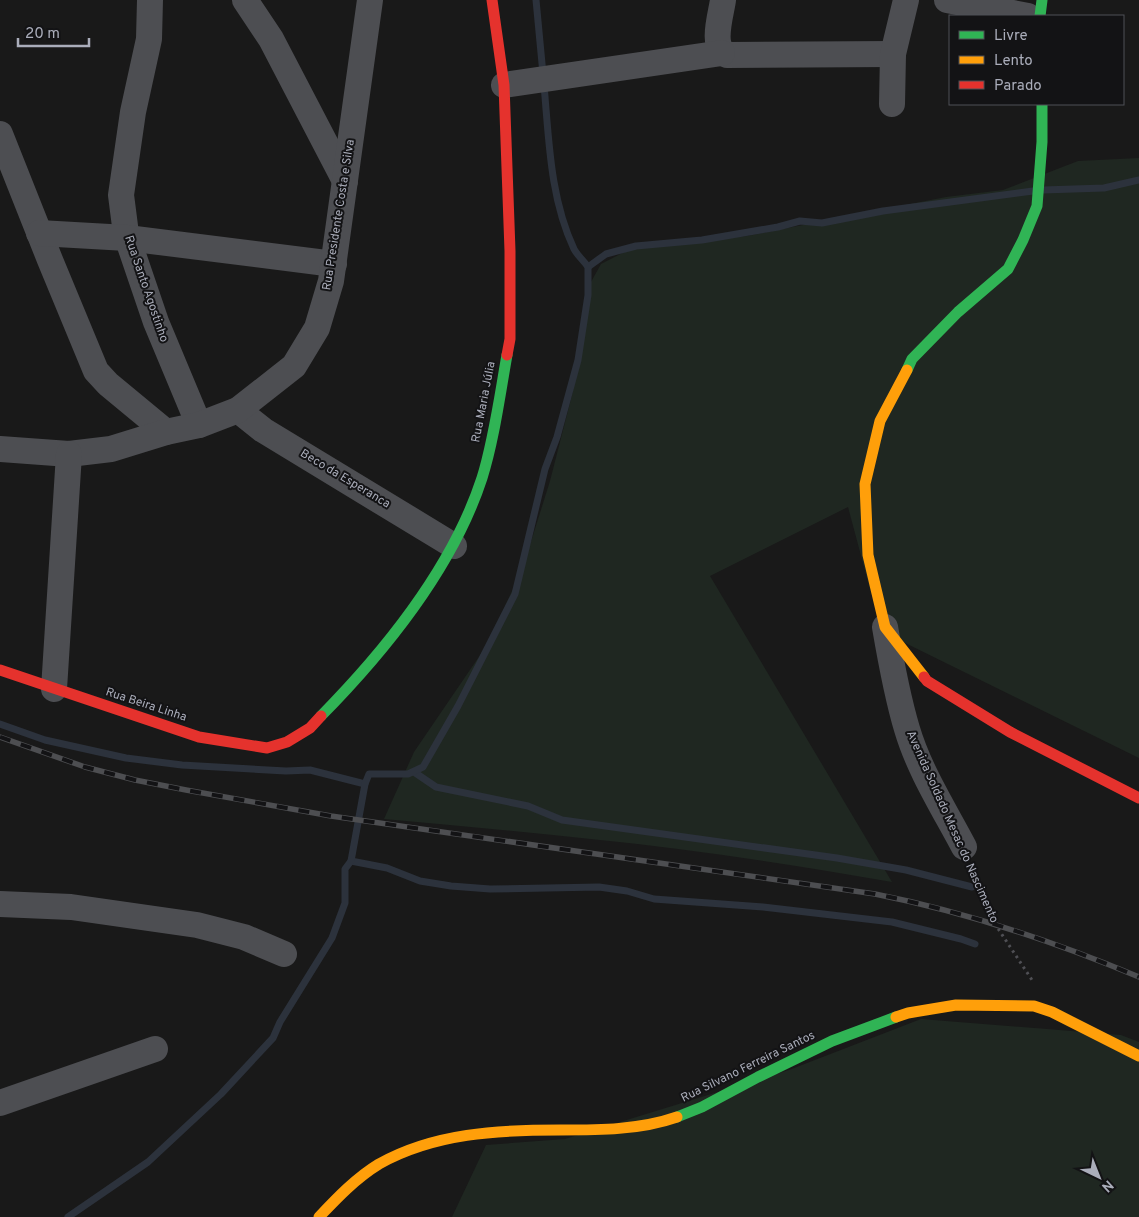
<svg xmlns="http://www.w3.org/2000/svg" width="1139" height="1217" font-family="Overpass,sans-serif">
  <style>
    .green { fill: #1f2721 }
    .lines { fill: none; stroke-linecap: round; stroke-linejoin: round }
    .stream { stroke: #2c323c; stroke-width: 7 }
    .path { stroke: #4f4f54; stroke-width: 3; stroke-dasharray: 2.5 4; stroke-linecap: butt }
    .street { stroke: #4d4e52; stroke-width: 26 }
    .fast { stroke: #30b455; stroke-width: 11 }
    .slow { stroke: #ff9f0a; stroke-width: 11 }
    .jam { stroke: #e5322d; stroke-width: 11 }
    .rail-casing { stroke: #4d4e51; stroke-width: 5.5 }
    .rail { stroke: #131315; stroke-width: 4; stroke-dasharray: 11; stroke-linecap: butt }
    .labels { text-anchor: middle; dominant-baseline: central; stroke-width: 4; stroke-linejoin: round; paint-order: stroke }
    .street-label { font-size: 12px; fill: #aaadba; stroke: #131315 }
  </style>
  <rect width="100%" height="100%" fill="#191919"/>
  <g class="green">
    <path d="M1139,158V758L895,638L871,593L848,507L710,576L892,882C821,870 750,858 678,849C580,837 482,828 384,819L414,752L489,642L524,564L550,481L572,395L586,324L591,282L601,264L636,246L747,236L946,197L1003,190L1078,161Z"/>
    <path d="M921,1019L1121,1035L1139,1042V1217H452L486,1145L565,1139L789,1070Z"/>
  </g>
  <g class="lines">
    <g class="stream">
      <path d="M536,0L543,74"/>
      <path d="M1043,190L1104,188L1139,180"/>
      <path d="M588,267L606,254L636,246L702,240L778,227L800,221L822,223L883,211L1033,191"/>
      <path d="M0,724L45,740L126,758L182,765L286,771L310,770L365,784"/>
      <path d="M414,772L436,787L528,806L562,820L837,858L906,870L972,887"/>
      <path d="M351,861L387,868L420,881L451,886L490,889L599,887L627,891L654,899L763,907L892,922L961,939L975,944"/>
      <path d="M68,1217L148,1162L221,1094L273,1038L280,1022L332,938L345,903V869L351,861L365,784L369,774H408L423,767L458,706L515,594L545,469L557,437L578,360L588,295V267C584,261 577,255 574,249C550,198 549,140 544,85"/>
    </g>
    <path class="path" d="M973,869L995,924L1032,980"/>
    <g class="street">
      <path d="M150,0L149,39L133,112L121,195L126,234L156,322L199,425"/>
      <path d="M245,0L271,39L345,181"/>
      <path d="M723,0C721,15 710,47 727,55L893,54"/>
      <path d="M947,0L1028,16"/>
      <path d="M504,85L722,53"/>
      <path d="M892,104L893,54L906,0"/>
      <path d="M0,134L50,260L96,371L108,384L166,432"/>
      <path d="M39,233L127,238L334,264"/>
      <path d="M238,410L263,430L454,546"/>
      <path d="M0,449L69,454L111,449L166,432L199,425L238,410L294,366L317,328L331,281L370,0"/>
      <path d="M885,627C891,662 897,696 907,729C919,770 944,809 964,847"/>
      <path d="M54,689L69,454"/>
      <path d="M0,904L71,907L197,925L244,937L284,954"/>
      <path d="M0,1103L155,1049"/>
    </g>
    <g class="fast">
      <path d="M1040,16L1042,0"/>
      <path d="M907,370L912,359L958,312L1008,269L1023,240L1037,206L1042,142V104"/>
      <path d="M321,716C386,650 453,567 482,478C494,440 500,394 507,355"/>
      <path d="M677,1117L702,1107L758,1077L832,1041L896,1017"/>
    </g>
    <g class="slow">
      <path d="M907,370L880,421L865,484L868,555L885,627L924,677"/>
      <path d="M896,1017L908,1013L956,1005L1034,1006L1052,1012L1139,1056"/>
      <path d="M319,1217C337,1198 356,1178 379,1164C434,1133 498,1130 560,1130C599,1130 640,1130 677,1117"/>
    </g>
    <g class="jam">
      <path d="M492,0L504,85L510,251V339L507,355"/>
      <path d="M0,670L199,737L267,748L287,742L310,728L321,716"/>
      <path d="M924,677L927,681L1010,732L1139,798"/>
    </g>
    <g class="rail-casing">
      <path id="rail" d="M0,737L85,767L135,780L186,790L331,816L875,894C966,912 1053,941 1139,977"/>
    </g>
    <use href="#rail" class="rail"/>
  </g>
  <g class="labels">
    <g class="street-label">
      <text transform="translate(339 215) rotate(-81)">Rua Presidente Costa e Silva</text>
      <text transform="translate(146 289) rotate(71)">Rua Santo Agostinho</text>
      <text transform="translate(484 402) rotate(-79)">Rua Maria Júlia</text>
      <text transform="translate(345 479) rotate(31)">Beco da Esperanca</text>
      <text transform="translate(146 705) rotate(18)">Rua Beira Linha</text>
      <text transform="translate(952 827) rotate(66)">Avenida Soldado Mesac do Nascimento</text>
      <text transform="translate(748 1067) rotate(-26)">Rua Silvano Ferreira Santos</text>
    </g>
  </g>
  <rect x="949" y="15" width="175" height="90" fill="#131315" stroke="#4f5157"/>
  <rect x="959" y="31" width="25" height="8" fill="#30b455" stroke="#4f5157"/>
  <text x="994" y="40" font-size="15" fill="#aaadba">Livre</text>
  <rect x="959" y="56" width="25" height="8" fill="#ff9f0a" stroke="#4f5157"/>
  <text x="994" y="65" font-size="15" fill="#aaadba">Lento</text>
  <rect x="959" y="81" width="25" height="8" fill="#e5322d" stroke="#4f5157"/>
  <text x="994" y="90" font-size="15" fill="#aaadba">Parado</text>
  <g transform="translate(1099 1177) rotate(137)" stroke="#131315" stroke-width="4" paint-order="stroke">
  <path d="M0-4L9 19L0 12L-9 19Z" fill="#aaadba"/>
  <text y="-8" font-size="14" font-weight="bold" text-anchor="middle" fill="#aaadba">N</text>
  </g>
  <path d="M18 38v8h71v-8" fill="none" stroke="#aaadba" stroke-width="2.5"/>
  <text x="25" y="38" font-size="15" fill="#aaadba" stroke="#131315" stroke-width="4" paint-order="stroke">20 m</text>
</svg>
